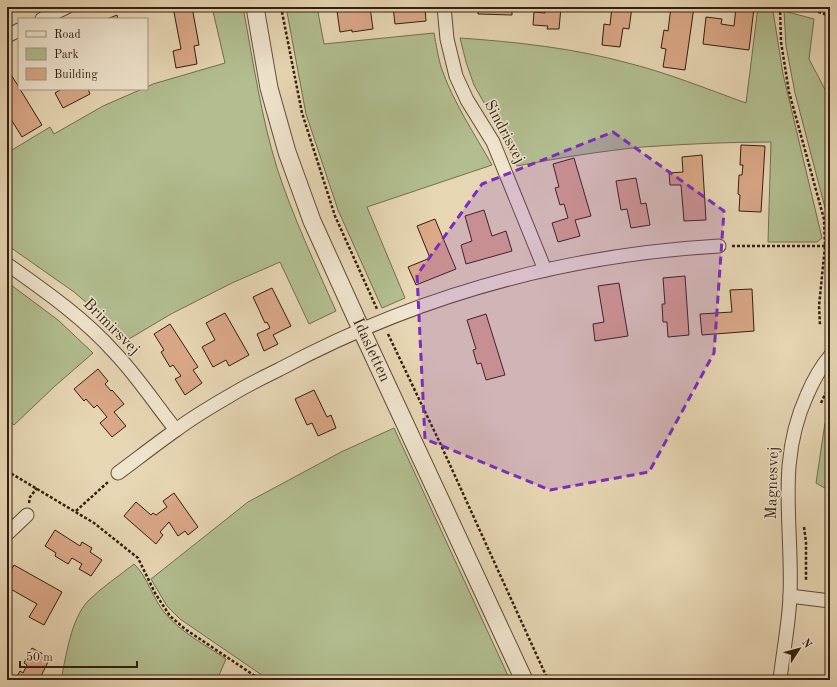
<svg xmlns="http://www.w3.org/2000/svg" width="837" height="687" font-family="'Old Standard TT',serif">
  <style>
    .green { fill: #b2be90; stroke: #726e50 }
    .building { fill: #dba888; stroke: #331e0f }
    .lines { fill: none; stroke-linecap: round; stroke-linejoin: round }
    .minor-casing { stroke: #604c38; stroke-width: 15 }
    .tertiary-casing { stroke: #604c38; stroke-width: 19 }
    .path { stroke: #331e0f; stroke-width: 2.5; stroke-dasharray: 3 2; stroke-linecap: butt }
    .minor { stroke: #efe4ce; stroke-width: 13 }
    .tertiary { stroke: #efe4ce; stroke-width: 17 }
    .marked { fill: #7b2cbf; fill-opacity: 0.2; stroke: #7b2cbf; stroke-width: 3; stroke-dasharray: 8 5; stroke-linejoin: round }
    .labels { text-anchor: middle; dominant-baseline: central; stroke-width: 3; stroke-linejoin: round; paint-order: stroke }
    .street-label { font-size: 16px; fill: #331e0f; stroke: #efe4ce }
  </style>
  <rect width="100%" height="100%" fill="#e7d6b4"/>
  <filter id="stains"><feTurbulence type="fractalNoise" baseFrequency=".005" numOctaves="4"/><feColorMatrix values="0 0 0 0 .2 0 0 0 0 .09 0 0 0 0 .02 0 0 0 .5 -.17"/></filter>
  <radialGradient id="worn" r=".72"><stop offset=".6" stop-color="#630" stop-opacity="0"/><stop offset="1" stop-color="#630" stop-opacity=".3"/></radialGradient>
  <g class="green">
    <path d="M212,7H243C253,61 261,116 277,168C293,217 315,264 336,311L309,324L280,262L232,283L171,314L124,342L100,314L74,292L7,245V153L50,127L54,134L103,106L142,89H147V87L153,84L225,63Z"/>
    <path d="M286,7H317L324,44L434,33C436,44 438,56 441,67C453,102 474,133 492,165L367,207L405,298L382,308L338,210L306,114Z"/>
    <path d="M758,7H763L773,11L783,74L822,238L817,242H768L771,142C728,142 686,144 643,147C601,151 559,158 517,166L505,140L474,85L466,62L460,38C517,42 573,48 628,63C668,73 707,89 746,103Z"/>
    <path d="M784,11L814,19L809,59L830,99V227L795,93L786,46Z"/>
    <path d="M830,256V303L825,304Z"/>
    <path d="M7,282L58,320L93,353L55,386L14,425L7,419Z"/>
    <path d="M825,423L830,427V491L816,483Z"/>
    <path d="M394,428L510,680H269L180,619L167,606L151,579L248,502L341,452Z"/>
    <path d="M134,564C148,577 152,598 165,613C181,633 206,645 226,659L217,680H61C66,656 71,619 88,601C102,587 119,576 134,564Z"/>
  </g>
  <g class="building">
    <path d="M173,7H192L199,45L194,46L197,64L176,68L173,51L181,49Z"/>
    <path d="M349,7H370L373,29L352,32V30L340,32L337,11L349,10Z"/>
    <path d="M393,7H425L426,21L395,24Z"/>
    <path d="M478,7H512V15L478,14Z"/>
    <path d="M546,7H561L559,29H547L548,26L533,25L534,12L545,13Z"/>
    <path d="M612,7H632L629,29L623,28L620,47L602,45L604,24L610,25Z"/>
    <path d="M671,7H694L685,70L663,67L666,49L661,48L664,30L668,31Z"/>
    <path d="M736,7L754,8L749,50L703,44L706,17L722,19L721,24L734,26Z"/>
    <path d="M117,15L118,19H107Z"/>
    <path d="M7,68L42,125L22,137L7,113Z"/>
    <path d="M59,89H88L90,94L63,108L55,93L60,90Z"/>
    <path d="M741,145L765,146L761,212L739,211L740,195L738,194L739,175H742L743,165H740Z"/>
    <path d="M702,155L706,220L684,221L681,185H670L669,173L683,172L682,157Z"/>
    <path d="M574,158L591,216L575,220L580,236L558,242L552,223L568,218L564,204L560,205L555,188L559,187L553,164Z"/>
    <path d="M636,178L641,204L646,203L650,225L631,228L627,209L621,210L616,181Z"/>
    <path d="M484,210L492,236L506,231L512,251L466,264L461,245L472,241L465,216Z"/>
    <path d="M435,219L456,269L416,285L408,267L430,258L417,226Z"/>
    <path d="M685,276L689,335L668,337L667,322H663L662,304H665L663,278Z"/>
    <path d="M619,283L628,336L595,341L593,324L604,322L598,286Z"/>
    <path d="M272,288L291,326L273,335L278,344L264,351L257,334L270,328L267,322L265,323L253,297Z"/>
    <path d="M752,289L754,331L702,335L700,314L732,312L730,290Z"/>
    <path d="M225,313L249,355L229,366L226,360L213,367L202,347L215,340L206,323Z"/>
    <path d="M486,314L505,375L486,380L481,363L477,364L473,350L476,349L467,320Z"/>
    <path d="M170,324L198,367L193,370L202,383L185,395L175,379L181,376L173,365L170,367L161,352L164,350L154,334Z"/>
    <path d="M98,369L108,381L105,384L111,391L112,390L124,404L114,412L126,426L112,437L100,423L107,417L97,405L94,408L86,399L84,401L74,389Z"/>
    <path d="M314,390L327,417L331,415L336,428L318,436L312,423L307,425L295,399Z"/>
    <path d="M174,493L198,527L188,535L185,531L178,536L169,522L160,532L163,535L156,544L124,516L136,502L151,515L153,513L156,515L167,507L163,501Z"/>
    <path d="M55,530L80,546L82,542L92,548L90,552L102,560L91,576L79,569L82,564L72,558L68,564L55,556L56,553L45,546Z"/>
    <path d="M14,565L62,592L44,625L29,617L37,604L7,587V577Z"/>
    <path d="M32,648L50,658L39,680H15L20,671L23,673L27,665L24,663Z"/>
  </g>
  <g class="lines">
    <g class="minor-casing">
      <g id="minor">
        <path d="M444,7L447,39L456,76L467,100L493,142L545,270"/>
        <path d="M42,19L67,7"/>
        <path d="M7,36L19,30"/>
        <path d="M7,264C45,291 84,318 115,353C137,376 156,405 176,430"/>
        <path d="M118,473C137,459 156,444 176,430C193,417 212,406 231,395C247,385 264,377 280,369C418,295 564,255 719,246"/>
        <path d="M7,534L27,515"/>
        <path d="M790,596L830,601"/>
        <path d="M780,680C783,652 789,624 790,596C793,524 776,463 807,395C813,381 820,368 830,356"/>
      </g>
    </g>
    <g class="tertiary-casing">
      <g id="tertiary">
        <path id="s1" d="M255,7L269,88L287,152L312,221L361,329L524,680"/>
      </g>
    </g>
    <g class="path">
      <path d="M281,7L302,113L335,216L377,309"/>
      <path d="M780,7L781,42L789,92L824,219L825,246L819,306L820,325"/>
      <path d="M804,7L830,16"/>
      <path d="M732,246H825"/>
      <path d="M388,334L440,443L548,680"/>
      <path d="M821,403L830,384"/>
      <path d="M7,471L94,523L138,558L155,593L170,616L185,629L261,680"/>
      <path d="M29,503L30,497L37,488"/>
      <path d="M76,511L108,482"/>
      <path d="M804,527L806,542V580"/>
    </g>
    <use href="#minor" class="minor"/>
    <use href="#tertiary" class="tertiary"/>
  </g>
  <path class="marked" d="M613,132L724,211L714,353L649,472L550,490L425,439L417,275L482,184Z"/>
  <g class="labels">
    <g class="street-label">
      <text transform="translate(504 132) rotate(62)">Sindrisvej</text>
      <text transform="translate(111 327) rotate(45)">Brimirsvej</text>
      <text stroke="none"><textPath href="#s1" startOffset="364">Idasletten</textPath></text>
      <text transform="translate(773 483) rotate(-88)">Magnesvej</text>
    </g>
  </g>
  <rect width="837" height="687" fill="none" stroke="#e7d6b4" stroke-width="24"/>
  <rect x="8" y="8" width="821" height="671" fill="none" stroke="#331e0f" stroke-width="2"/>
  <rect x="12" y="12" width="813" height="663" fill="none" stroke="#331e0f"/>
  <rect x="18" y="18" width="130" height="72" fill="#efe4ce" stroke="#a49582"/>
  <rect x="26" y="31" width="20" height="6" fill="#efe4ce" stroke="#a49582"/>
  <text x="54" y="38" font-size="12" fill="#331e0f">Road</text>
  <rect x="26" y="48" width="20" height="12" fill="#b2be90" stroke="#a49582"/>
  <text x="54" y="58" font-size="12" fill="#331e0f">Park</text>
  <rect x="26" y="68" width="20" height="12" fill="#dba888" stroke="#a49582"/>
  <text x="54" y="78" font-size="12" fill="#331e0f">Building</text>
  <g transform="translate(799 649) rotate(54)" stroke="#efe4ce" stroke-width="3" paint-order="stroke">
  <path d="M0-3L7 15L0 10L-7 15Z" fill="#331e0f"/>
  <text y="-6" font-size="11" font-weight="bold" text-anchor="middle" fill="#331e0f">N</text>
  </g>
  <path d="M20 661v6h117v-6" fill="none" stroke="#331e0f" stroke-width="2"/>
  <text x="26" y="661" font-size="12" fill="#331e0f" stroke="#efe4ce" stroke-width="3" paint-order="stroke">50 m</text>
  <rect width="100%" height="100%" filter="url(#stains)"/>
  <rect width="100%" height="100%" fill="url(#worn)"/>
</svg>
